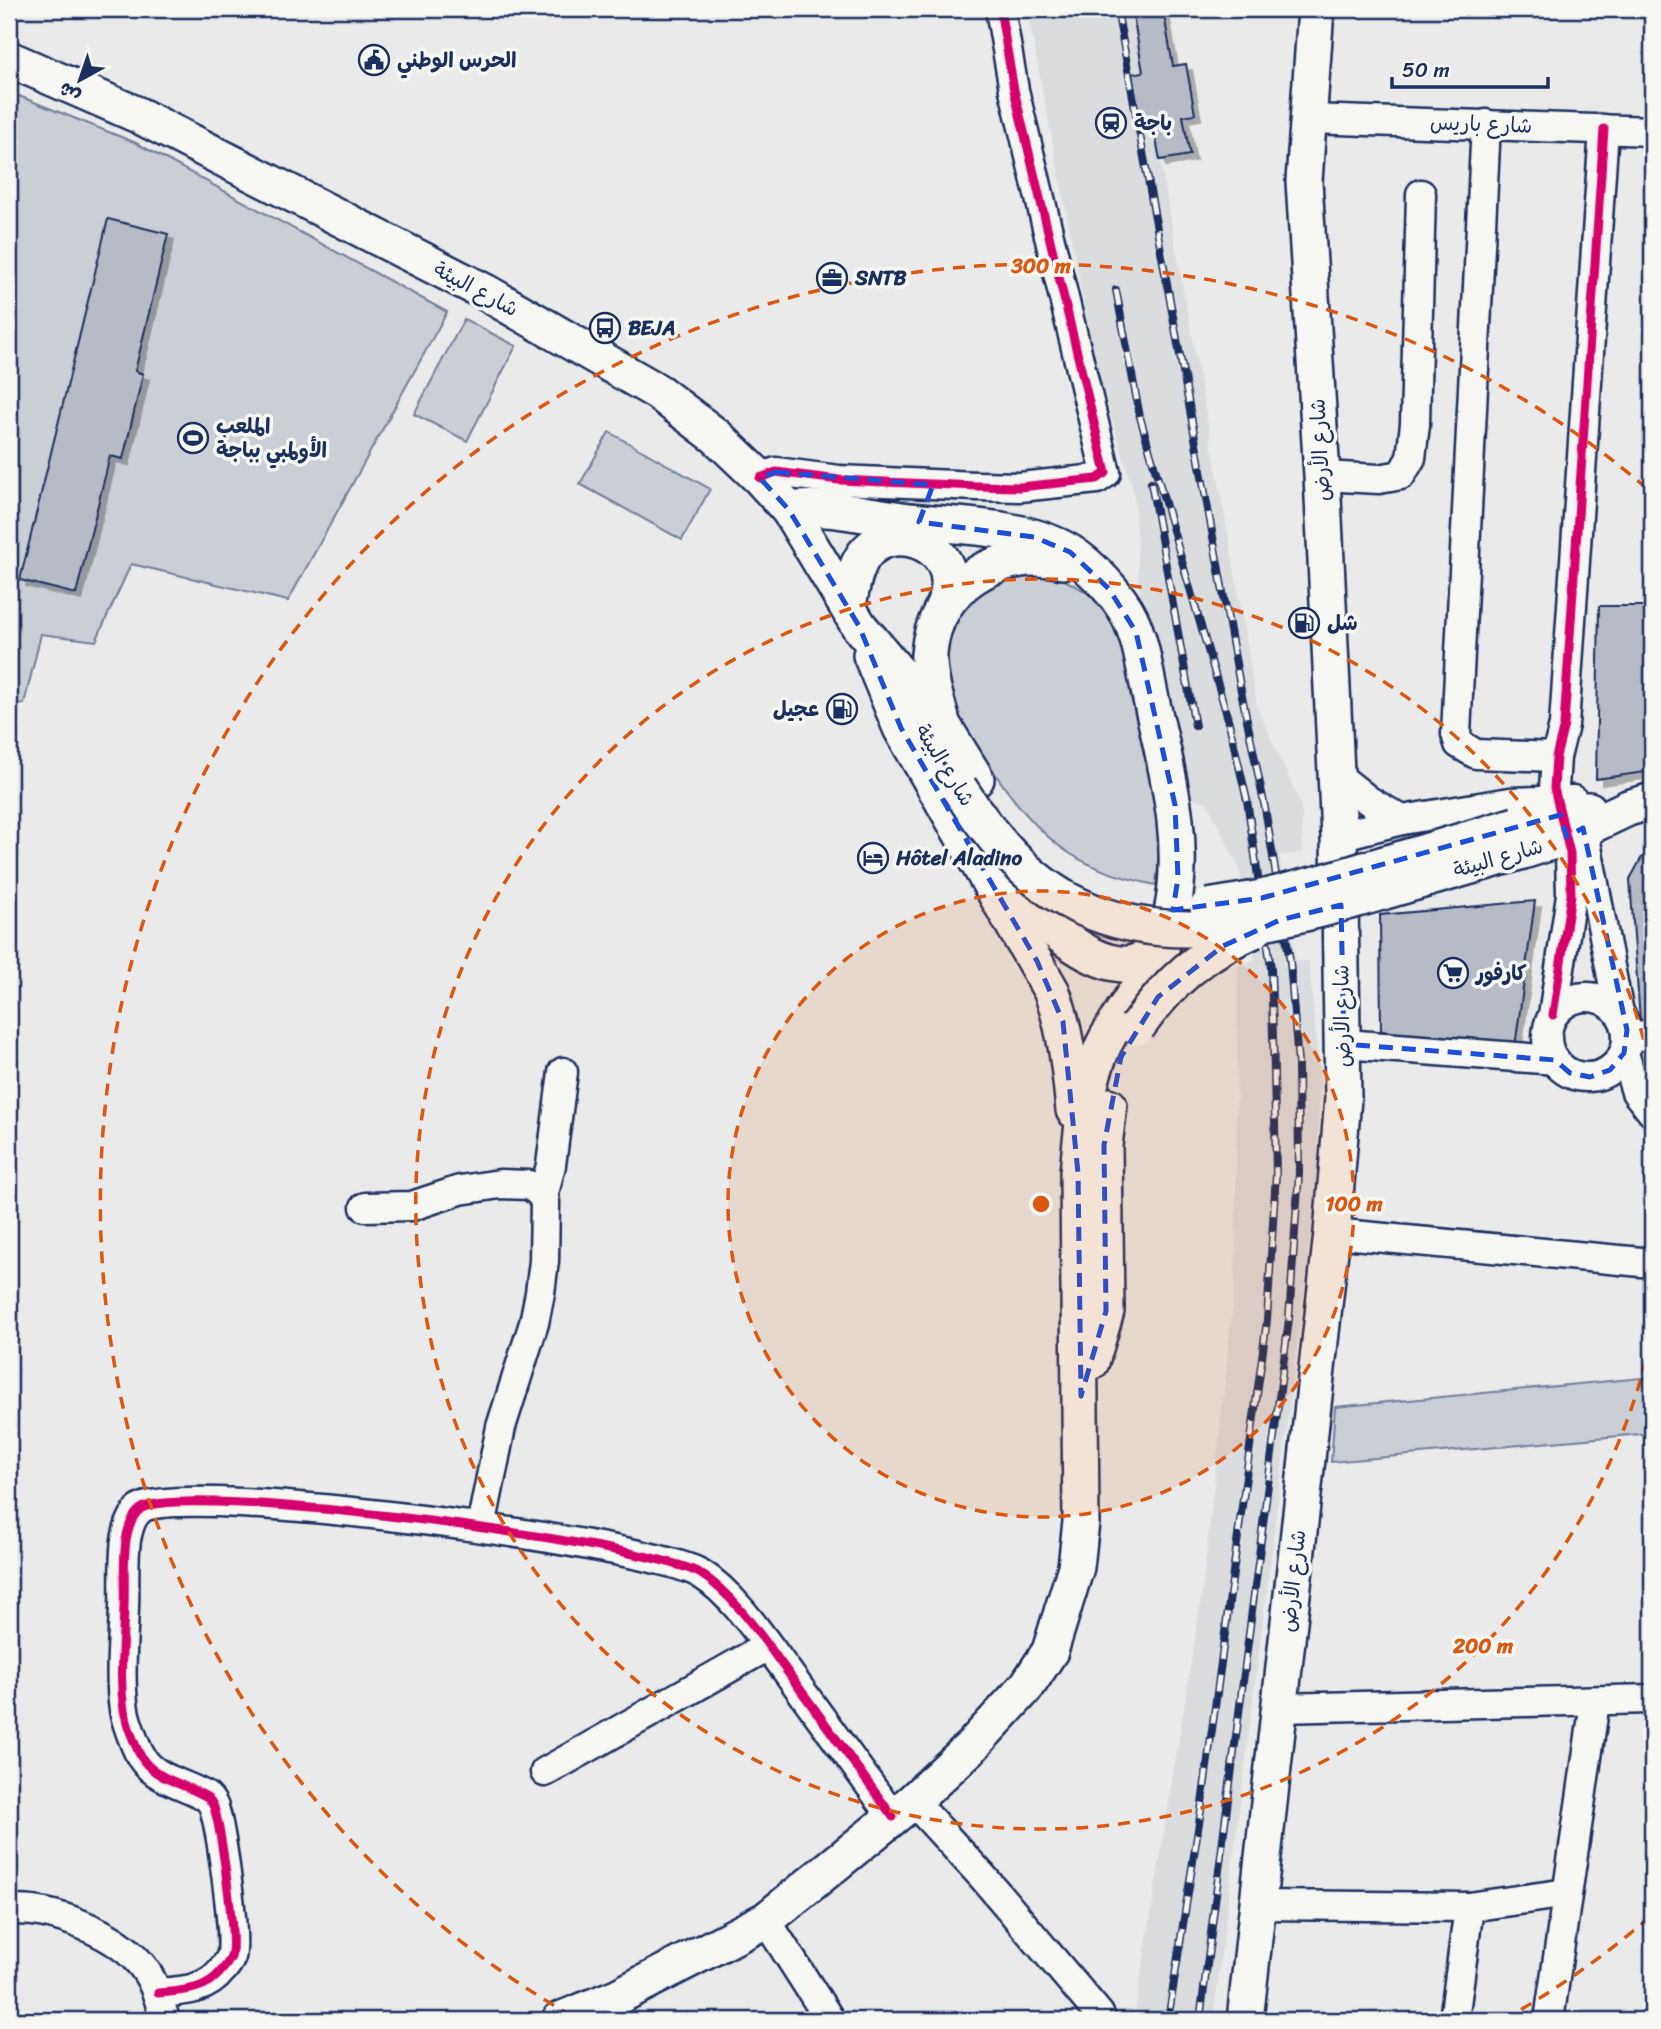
<svg xmlns="http://www.w3.org/2000/svg" width="1661" height="2029" font-family="Sriracha,'Playpen Sans Arabic',sans-serif">
  <style>
    .built { fill: #dadcde }
    .green { fill: #caced5; stroke: #727e9a; stroke-width: 2 }
    .building { fill: #b6bbc6; stroke: #1b2f5e; stroke-width: 2; filter: url(#shadow) }
    .lines { fill: none; stroke-linecap: round; stroke-linejoin: round }
    .minor-casing { stroke: #1b2f5e; stroke-width: 33 }
    .major-casing { stroke: #1b2f5e; stroke-width: 40 }
    .minor { stroke: #f6f6f2; stroke-width: 28 }
    .major { stroke: #f6f6f2; stroke-width: 35 }
    .rail-casing { stroke: #1b2f5e; stroke-width: 8 }
    .rail { stroke: #f6f6f2; stroke-width: 5; stroke-dasharray: 16; stroke-linecap: butt }
    .major-bridge-casing { stroke: #1b2f5e; stroke-width: 40; stroke-linecap: butt }
    .major-bridge { stroke: #f6f6f2; stroke-width: 35 }
    .cycleway-casing { stroke: #f6f6f2; stroke-width: 13 }
    .cycleway { stroke: #d6006c; stroke-width: 9 }
    .marked { fill: none; stroke: #1d4ed8; stroke-width: 5; stroke-dasharray: 14 9; stroke-linejoin: round }
    .ring { fill: none; stroke: #de5710; stroke-width: 3.5; stroke-dasharray: 12 9 }
    .labels { text-anchor: middle; dominant-baseline: central; stroke-width: 7; stroke-linejoin: round; paint-order: stroke }
    .poi-label { font-size: 21px; font-weight: bold; fill: #1b2f5e; stroke: #f6f6f2; text-anchor: start }
    .street-label { font-size: 21px; fill: #1b2f5e; stroke: #f6f6f2 }
    .centre { fill: #de5710; stroke: #f6f6f2; stroke-width: 3.5 }
    .ring-label { font-size: 21px; text-anchor: middle; font-weight: bold; fill: #de5710; stroke: #f6f6f2; stroke-width: 7; stroke-linejoin: round; paint-order: stroke }
  </style>
  <defs>
    <filter id="shadow"><feDropShadow dx="6" dy="6" stdDeviation="0" flood-color="#0004"/></filter>
  </defs>
  <rect width="100%" height="100%" fill="#e9eae9"/>
  <filter id="ink" filterUnits="userSpaceOnUse"><feTurbulence type="fractalNoise" baseFrequency=".0143" numOctaves="2"/><feDisplacementMap in="SourceGraphic" scale="14" xChannelSelector="R" yChannelSelector="G"/><feConvolveMatrix kernelMatrix="1 2 1 2 8 2 1 2 1" color-interpolation-filters="sRGB"/></filter>
  <g filter="url(#ink)">
    <path class="built" d="M1027,9H1163L1173,65L1186,64L1195,114L1183,117L1190,155L1160,161L1235,573L1257,707L1301,805L1303,852L1279,856L1296,961H1309L1320,1083L1315,1203L1213,2020H1134L1203,1588L1235,1283L1238,965L1255,960L1239,867L1207,802L1184,796L1141,621L1134,492L1096,366Z"/>
    <g class="green">
      <path d="M9,92L136,143L447,312L288,601L131,564L96,641L41,634L24,704L9,705Z"/>
      <path d="M464,319L516,346L467,441L414,414Z"/>
      <path d="M609,432L710,489L682,540L580,484Z"/>
      <path d="M1036,571C1067,578 1097,593 1113,623C1134,663 1140,708 1147,752C1155,799 1163,838 1156,885C1121,878 1088,868 1059,846C1021,816 995,775 970,734C961,721 948,703 945,688C943,677 942,650 944,640C950,612 978,585 1004,576C1013,573 1026,573 1036,571Z"/>
      <path d="M1652,1377V1433L1331,1462L1335,1407Z"/>
    </g>
    <g class="building">
      <path d="M1132,9H1163L1173,66L1186,64L1195,114L1183,116L1190,155L1160,160L1152,119L1140,122L1132,74L1143,72Z"/>
      <path d="M108,219L168,234L135,371L143,374L123,459L110,456L76,594L20,580Z"/>
      <path d="M1599,606H1652V771L1596,779Z"/>
      <path d="M1652,854V1031L1641,1035L1630,879L1642,857Z"/>
      <path d="M1535,901L1515,1047L1381,1031L1380,915Z"/>
    </g>
    <g class="lines">
      <g class="minor-casing">
        <g id="minor">
          <path d="M1310,119L1652,131"/>
          <path d="M1486,124L1456,734L1459,744L1476,754L1556,757"/>
          <path d="M1322,476L1379,479L1401,475L1411,458L1415,424L1421,194"/>
          <path d="M760,478L776,472L839,480L977,486L1020,487L1097,479L1106,473L1014,90L1000,9"/>
          <path d="M1335,774L1369,801L1402,820"/>
          <path d="M1583,827L1619,1013"/>
          <path d="M1339,836L1402,820L1510,802L1573,800"/>
          <circle cx="1587" cy="1037" r="40"/>
          <path d="M1553,1015L1571,895L1570,853L1554,788L1556,757L1564,725L1604,129"/>
          <path d="M1627,1039L1652,1033"/>
          <path d="M1344,1044L1555,1060"/>
          <path d="M1624,1053L1636,1092L1652,1112"/>
          <path d="M543,1197L551,1165L563,1072"/>
          <path d="M365,1207L412,1206L460,1190L500,1184L529,1185L539,1192L545,1201L544,1261L540,1293L534,1323L501,1427L481,1527"/>
          <path d="M1332,1233L1652,1263"/>
          <path d="M1279,1708L1652,1699"/>
          <path d="M545,1772L768,1646"/>
          <path d="M913,1801L983,1877L1099,2014L1102,2020"/>
          <path d="M1256,1905L1469,1907L1567,1893"/>
          <path d="M9,1911C48,1906 112,1932 138,1961C154,1978 159,1999 165,2020"/>
          <path d="M766,1920L830,2020"/>
          <path d="M158,1993C181,1991 206,1991 222,1970C225,1967 229,1961 231,1957C237,1939 221,1832 215,1811C214,1805 211,1801 207,1797C188,1785 158,1780 144,1761C137,1753 126,1721 124,1710C119,1677 123,1641 124,1607C125,1585 123,1561 126,1540C128,1529 132,1514 142,1508C186,1482 652,1543 701,1574C735,1595 765,1642 789,1674C824,1722 858,1769 893,1817"/>
          <path d="M1454,2020L1469,1907"/>
          <path d="M1549,2020L1595,1702"/>
        </g>
      </g>
      <g class="major-casing">
        <g id="major">
          <path d="M9,59L138,115L485,292L658,392L717,437L760,478L789,510L859,626L944,727L976,779"/>
          <path d="M848,606C851,590 854,569 864,555C891,520 952,542 949,586C949,595 944,604 941,612"/>
          <path d="M871,655L901,728L1052,992C1066,1031 1070,1069 1074,1110"/>
          <path d="M941,718C935,696 928,676 929,654C934,584 1000,547 1063,561"/>
          <path d="M1516,825L1577,810H1589"/>
          <path d="M1523,851L1567,837L1628,808L1652,801"/>
          <path d="M1006,884C1032,912 1092,973 1134,963C1145,960 1153,952 1161,945"/>
          <path d="M1091,1362L1106,1311L1104,1145L1109,1106"/>
          <path d="M560,2020L617,1997L766,1920L913,1801L970,1748L1027,1686L1050,1651L1076,1567L1081,1522L1078,1173C1082,1129 1085,1085 1104,1044C1126,1002 1163,961 1172,913C1187,840 1167,771 1151,699C1145,673 1142,643 1130,618C1119,595 1090,565 1069,552C1026,526 959,526 909,521C871,517 826,504 789,510"/>
          <path d="M1245,2020L1332,1233L1343,1098L1339,836L1322,476L1304,181L1316,9"/>
        </g>
      </g>
      <use href="#minor" class="minor"/>
      <use href="#major" class="major"/>
      <g class="rail-casing">
        <g id="rail">
          <path d="M1117,9L1241,691L1265,808L1290,961L1298,1064L1299,1173L1289,1319L1200,2020"/>
          <path d="M1116,290L1140,417L1228,719L1247,800L1271,968L1274,1071L1276,1174L1267,1320L1202,1804L1168,2020"/>
          <path d="M1151,483L1195,726"/>
        </g>
      </g>
      <use href="#rail" class="rail"/>
      <g class="major-bridge-casing">
        <g id="major-bridge">
          <path d="M959,788C989,835 1027,882 1079,906C1177,952 1286,920 1385,891C1431,878 1477,864 1523,851"/>
          <path d="M1208,907L1262,898L1324,882L1516,825"/>
          <path d="M1137,1027C1169,982 1202,952 1254,930"/>
        </g>
      </g>
      <use href="#major-bridge" class="major-bridge"/>
      <g class="cycleway-casing">
        <g id="cycleway">
          <path d="M760,478L776,472L839,480L977,486L1020,487L1097,479L1106,473L1014,90L1000,9"/>
          <path d="M1553,1015L1571,895L1570,853L1554,788L1556,757L1564,725L1604,129"/>
          <path d="M158,1993C181,1991 206,1991 222,1970C225,1967 229,1961 231,1957C237,1939 221,1832 215,1811C214,1805 211,1801 207,1797C188,1785 158,1780 144,1761C137,1753 126,1721 124,1710C119,1677 123,1641 124,1607C125,1585 123,1561 126,1540C128,1529 132,1514 142,1508C186,1482 652,1543 701,1574C735,1595 765,1642 789,1674C824,1722 858,1769 893,1817"/>
        </g>
      </g>
      <use href="#cycleway" class="cycleway"/>
    </g>
  </g>
  <path class="marked" d="M776,472L933,485L919,522L1034,537L1070,552L1109,589L1136,632L1175,805L1178,878L1173,910L1262,898L1560,815L1567,837L1583,828L1627,1030L1624,1053L1610,1070L1590,1077L1570,1073L1555,1060L1344,1044L1341,905L1280,920L1223,946L1158,997L1121,1057L1104,1145L1106,1311L1081,1396L1078,1173L1063,1022L1037,961L901,728L859,626L789,510L760,478Z"/>
  <circle cx="1041" cy="1204" r="313" fill="#de5710" fill-opacity=".12"/>
  <g class="ring">
    <circle cx="1041" cy="1204" r="313"/>
    <path d="M1651 1339A625 625 0 1 1 1651 1069"/>
    <path d="M1650 1917A938 938 0 0 1 1510 2016M572 2016A938 938 0 1 1 1650 491"/>
  </g>
  <defs>
    <g id="civic-ring" transform="scale(1.575)"><circle r="9.5" fill="#f6f6f2" stroke="#1b2f5e" stroke-width="1.5"/><path d="M-.6-6.5H3V-4.5H.6V-3L4-1V1h2V6H-6V1h2V-1L-.6-3ZM-1.2 2.5V6h2.4V2.5Z" fill="#1b2f5e"/></g>
    <g id="station-ring" transform="scale(1.575)"><circle r="9.5" fill="#f6f6f2" stroke="#1b2f5e" stroke-width="1.5"/><path d="M-3-6H3Q5-6 5-4V2Q5 4 3 4L4.5 6H3L1.5 4h-3L-3 6H-4.5L-3 4Q-5 4-5 2V-4Q-5-6-3-6ZM-3.5-4v3h7v-3ZM-3.5 1v1.5H-2V1ZM2 1v1.5H3.5V1Z" fill="#1b2f5e"/></g>
    <g id="office-ring" transform="scale(1.575)"><circle r="9.5" fill="#f6f6f2" stroke="#1b2f5e" stroke-width="1.5"/><path d="M-6-3h4V-5.5h4V-3h4V5H-6ZM-1-4.5V-3h2v-1.5ZM-6 0V1H6V0Z" fill="#1b2f5e"/></g>
    <g id="bus-ring" transform="scale(1.575)"><circle r="9.5" fill="#f6f6f2" stroke="#1b2f5e" stroke-width="1.5"/><path d="M-5-6H5V4H4V6H2V4H-2V6H-4V4H-5ZM-3.5-4V0h7V-4ZM-3.5 1.2v1.5H-2V1.2ZM2 1.2v1.5H3.5V1.2Z" fill="#1b2f5e"/></g>
    <g id="stadium-ring" transform="scale(1.575)"><circle r="9.5" fill="#f6f6f2" stroke="#1b2f5e" stroke-width="1.5"/><path d="M0-5a6.5 5 0 1 0 0 10a6.5 5 0 1 0 0-10ZM-3.5-1.8h7v3.6h-7Z" fill="#1b2f5e"/></g>
    <g id="fuel-ring" transform="scale(1.575)"><circle r="9.5" fill="#f6f6f2" stroke="#1b2f5e" stroke-width="1.5"/><path d="M-5.5-6h7V0h2V4h1.3V-2.5L3-4.5l.8-.8L6-3V5H2.5V1h-1V6h-7ZM-4.2-4.7v3.2H.2V-4.7Z" fill="#1b2f5e"/></g>
    <g id="hotel-ring" transform="scale(1.575)"><circle r="9.5" fill="#f6f6f2" stroke="#1b2f5e" stroke-width="1.5"/><path d="M-6-4.5h1.5V1H6V5H4.5V3h-9V5H-6ZM-4 0a1.8 1.8 0 1 1 3.6 0ZM.5 0V-2.5h3Q6-2.5 6 0Z" fill="#1b2f5e"/></g>
    <g id="supermarket-ring" transform="scale(1.575)"><circle r="9.5" fill="#f6f6f2" stroke="#1b2f5e" stroke-width="1.5"/><path d="M-6-5.5h2.5l.6 2H6L4.5 2H-2.5L-4.4-4H-6ZM-1.5 3.2a1.3 1.3 0 1 0 .1 0ZM3 3.2a1.3 1.3 0 1 0 .1 0Z" fill="#1b2f5e"/></g>
  </defs>
  <g fill-rule="evenodd">
    <use href="#civic-ring" x="374" y="60"/>
    <use href="#station-ring" x="1111" y="123"/>
    <use href="#office-ring" x="832" y="278"/>
    <use href="#bus-ring" x="605" y="328"/>
    <use href="#stadium-ring" x="193" y="438"/>
    <use href="#fuel-ring" x="1304" y="623"/>
    <use href="#fuel-ring" x="842" y="709"/>
    <use href="#hotel-ring" x="873" y="858"/>
    <use href="#supermarket-ring" x="1453" y="973"/>
  </g>
  <g class="labels">
    <g class="poi-label">
      <text x="397" y="60">الحرس الوطني</text>
      <text x="1134" y="123">باجة</text>
      <text x="855" y="278">SNTB</text>
      <text x="628" y="328">BEJA</text>
      <text x="216" y="426">الملعب<tspan x="216" dy="24">الأولمبي بباجة</tspan></text>
      <text x="1327" y="623">شل</text>
      <text x="819" y="709" text-anchor="end">عجيل</text>
      <text x="896" y="858">Hôtel Aladino</text>
      <text x="1476" y="973">كارفور</text>
    </g>
    <g class="street-label">
      <text transform="translate(1481 124) rotate(2)">شارع باريس</text>
      <text transform="translate(476 289) rotate(28)">شارع البيئة</text>
      <text transform="translate(1320 450) rotate(-93)">شارع الأرض</text>
      <text transform="translate(945 765) rotate(58)">شارع البيئة</text>
      <text transform="translate(1498 858) rotate(-16)">شارع البيئة</text>
      <text transform="translate(1342 1016) rotate(-91)">شارع الأرض</text>
      <text transform="translate(1293 1581) rotate(-84)">شارع الأرض</text>
    </g>
  </g>
  <circle cx="1041" cy="1204" r="10" class="centre"/>
  <g class="ring-label">
    <text x="1041" y="273">300 m</text>
    <text x="1354" y="1211">100 m</text>
    <text x="1483" y="1653">200 m</text>
  </g>
  <rect width="1661" height="2029" fill="none" stroke="#f6f6f2" stroke-width="35"/>
  <rect x="18" y="18" width="1626" height="1994" fill="none" stroke="#1b2f5e" stroke-width="2.5" filter="url(#ink)"/>
  <g transform="translate(80 80) rotate(220)" stroke="#f6f6f2" stroke-width="5" paint-order="stroke">
  <path d="M0-5L12 26L0 18L-12 26Z" fill="#1b2f5e"/>
  <text y="-10" font-size="19" font-weight="bold" text-anchor="middle" fill="#1b2f5e">ش</text>
  </g>
  <path d="M1392 77v10h156v-10" fill="none" stroke="#1b2f5e" stroke-width="3.5"/>
  <text x="1402" y="77" font-size="21" fill="#1b2f5e" stroke="#f6f6f2" stroke-width="5" paint-order="stroke">50 m</text>
</svg>
